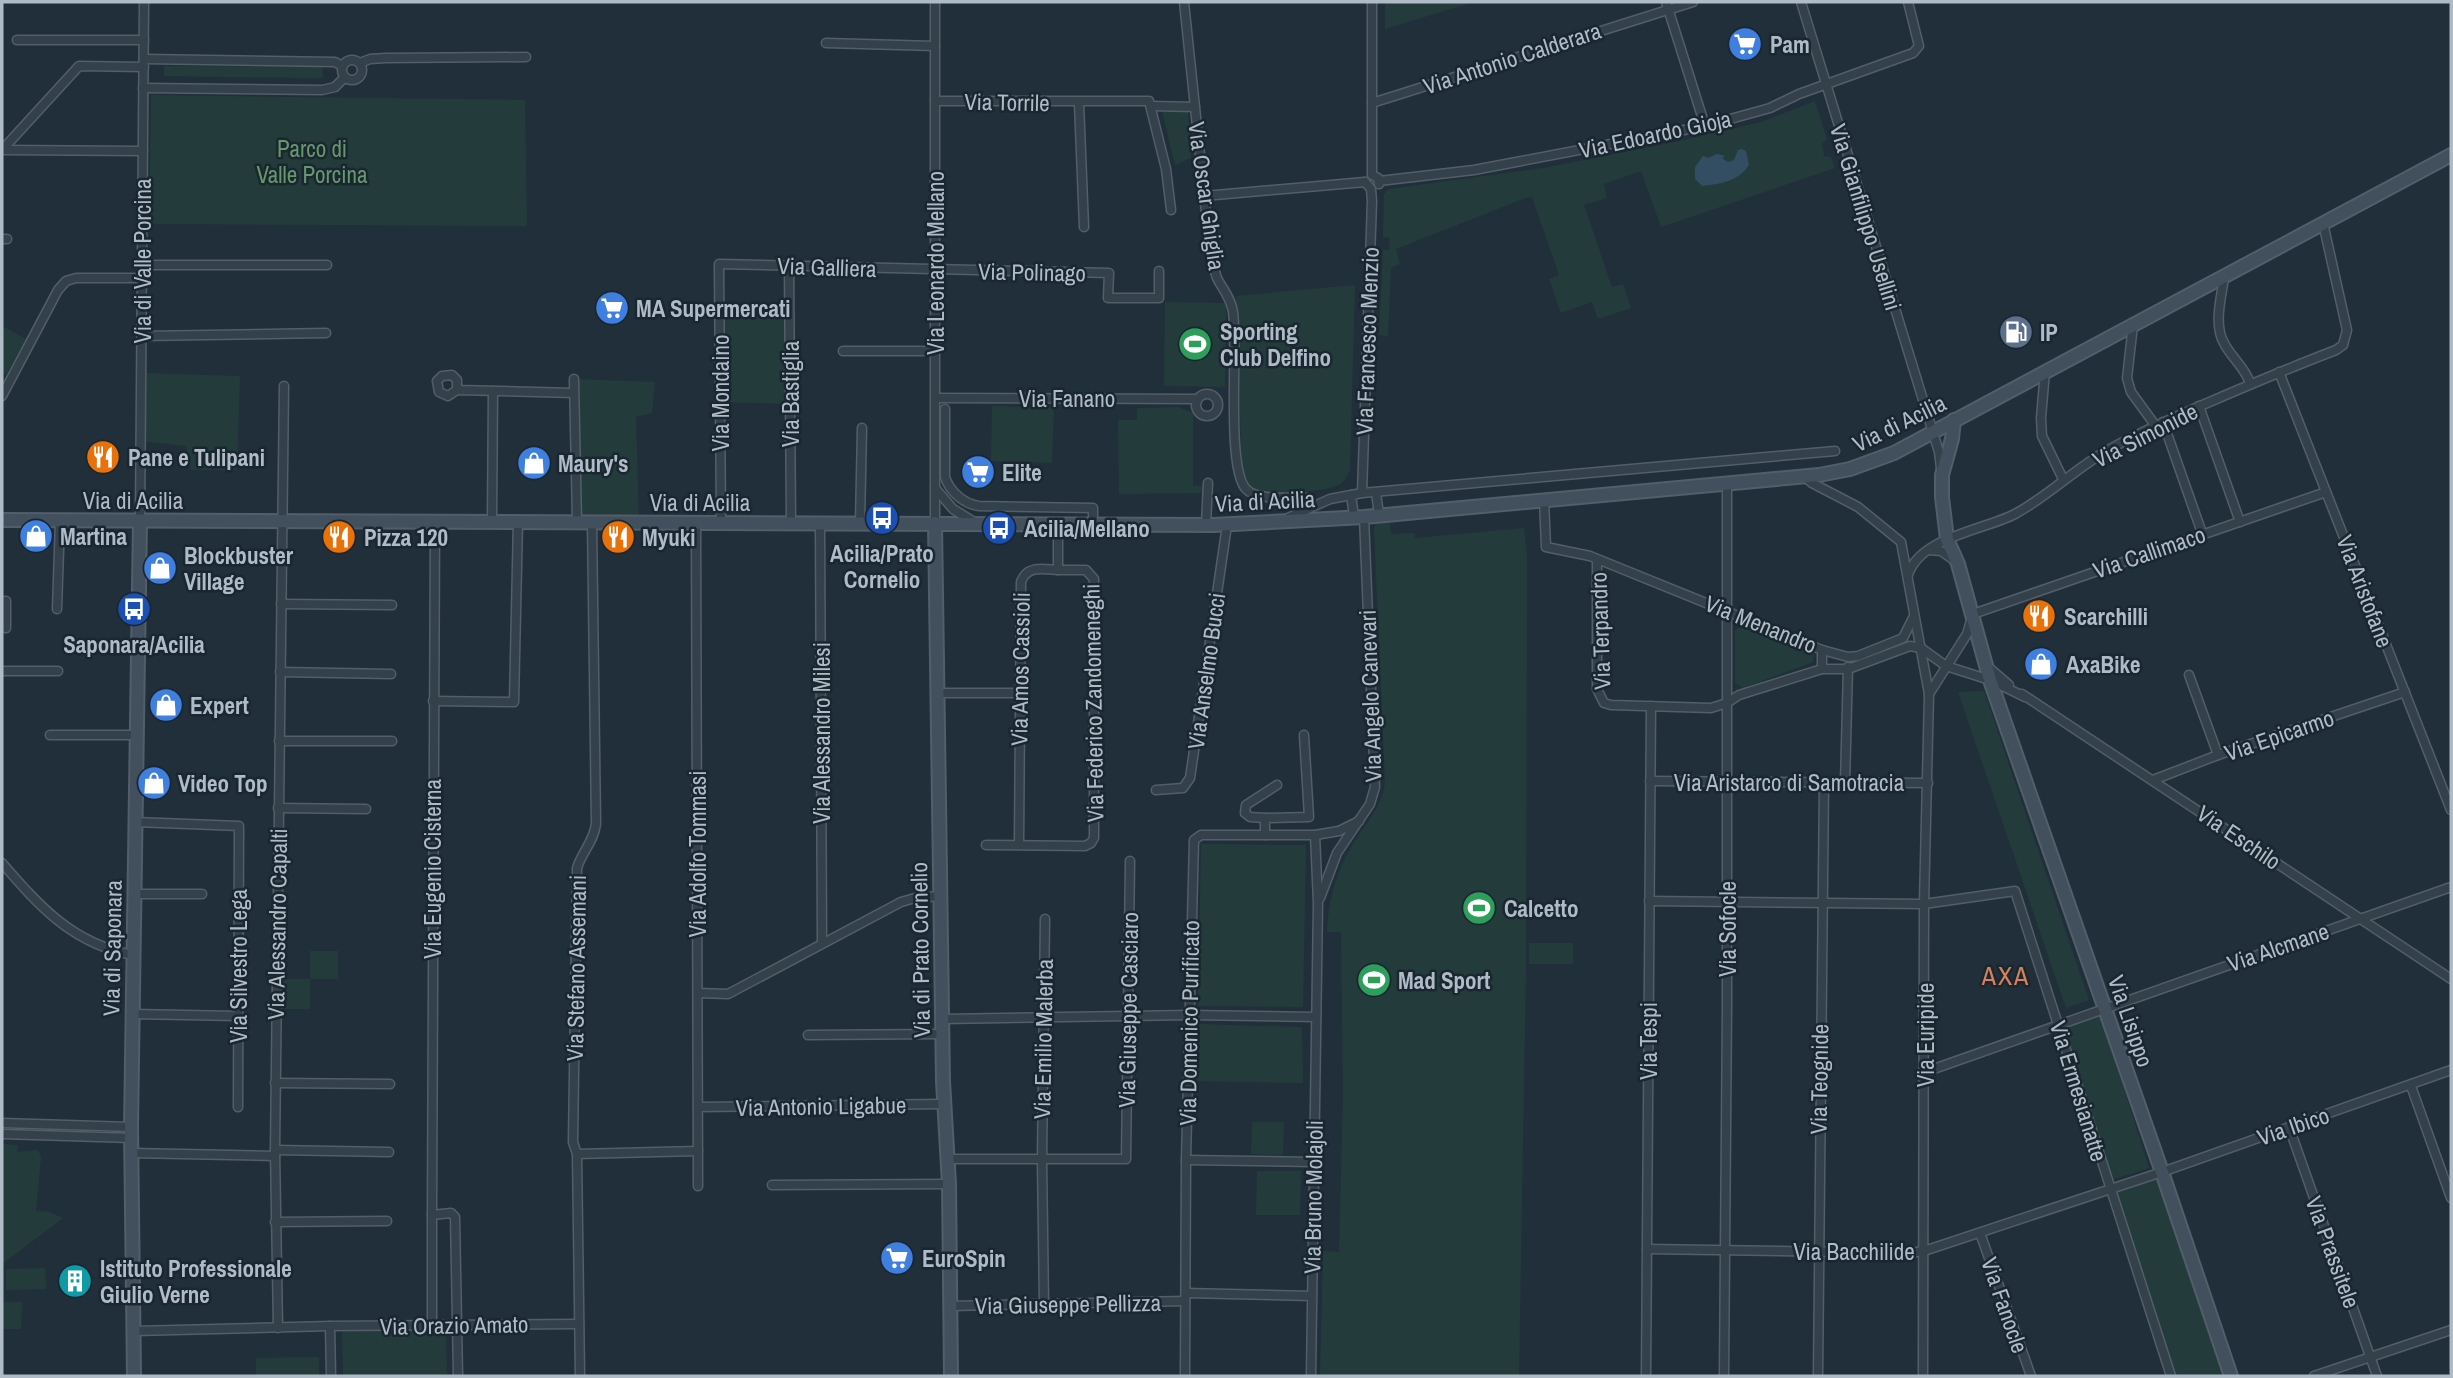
<svg xmlns="http://www.w3.org/2000/svg" width="2453" height="1378" font-family="'Archivo Narrow',sans-serif">
  <style>
    .green { fill: #233c3b }
    .water { fill: #334e63 }
    .lines { fill: none; stroke-linecap: round; stroke-linejoin: round }
    .street-casing { stroke: #525e69; stroke-width: 11 }
    .secondary-casing { stroke: #525e69; stroke-width: 16 }
    .street { stroke: #34414b; stroke-width: 8 }
    .secondary { stroke: #42505e; stroke-width: 12 }
    .labels { text-anchor: middle; dominant-baseline: central; stroke-width: 5; stroke-linejoin: round; paint-order: stroke }
    .poi-label { font-size: 23px; font-weight: bold; fill: #afbbc7; stroke: #1a2630; text-anchor: start }
    .street-label { font-size: 23px; fill: #afbbc7; stroke: #1a2630 }
    .park-label { font-size: 23px; fill: #65996b; stroke: #1a2630 }
    .quarter-label { font-size: 26px; letter-spacing: 2px; fill: #d88059; stroke: #1a2630 }
  </style>
  <rect width="100%" height="100%" fill="#212f3b"/>
  <g class="green">
    <path d="M1385,2H1474L1385,29Z"/>
    <path d="M164,66L322,67L323,78L164,76Z"/>
    <path d="M151,95L525,100L527,226L149,224Z"/>
    <path d="M1815,101L1827,139L1822,144L1824,156L1831,157L1835,168L1661,227L1641,171L1604,184L1607,198L1584,205L1612,287L1623,284L1631,308L1598,319L1592,302L1561,313L1549,279L1559,275L1532,197H1528L1396,249L1400,264L1391,268L1388,336L1379,335L1383,250H1389L1390,238L1383,237L1384,194L1389,189L1543,168L1674,142L1761,122Z"/>
    <path d="M1162,111H1188L1191,158L1175,165Z"/>
    <path d="M1355,285L1350,470C1347,476 1345,481 1340,484C1329,492 1269,495 1256,490C1249,487 1244,480 1242,473L1236,296Z"/>
    <path d="M1165,302L1226,303L1225,387L1164,386Z"/>
    <path d="M720,306H789L790,404L720,402Z"/>
    <path d="M2,326L26,339L6,375L2,373Z"/>
    <path d="M141,373L240,376L237,470H191L186,446L141,441Z"/>
    <path d="M574,379L655,382L652,413L636,417L639,523L577,524Z"/>
    <path d="M992,406L1054,408L1052,463L991,461Z"/>
    <path d="M1178,407L1193,413V486H1202V493L1119,494L1118,420H1137V408Z"/>
    <path d="M1389,520L1391,534L1414,533L1415,538L1524,528L1527,558L1526,966L1519,1376H1320L1323,1251L1339,1252L1343,1094L1341,932H1327C1328,901 1336,871 1353,844C1366,823 1381,809 1385,783L1374,527L1378,522Z"/>
    <path d="M1745,624L1814,652L1813,662L1743,688L1735,683V630Z"/>
    <path d="M1984,691L2089,1000L2066,1008L1958,692Z"/>
    <path d="M1201,844L1306,845L1303,1007L1198,1006Z"/>
    <rect x="1529" y="943" width="44" height="21"/>
    <path d="M310,951H338V979H310V1009H283L281,1008V979H310Z"/>
    <path d="M2101,1016L2149,1168L2111,1180L2063,1028Z"/>
    <path d="M1199,1024L1302,1027L1303,1083L1196,1081Z"/>
    <path d="M1252,1122H1284L1283,1155L1251,1154Z"/>
    <path d="M2,1144L18,1145L17,1152L38,1150L41,1157L36,1211L49,1212L63,1218L2,1264Z"/>
    <path d="M1257,1171H1301L1300,1215H1256Z"/>
    <path d="M2157,1179L2224,1376H2177L2114,1194Z"/>
    <path d="M45,1268L46,1289L6,1290V1269Z"/>
    <path d="M2,1302H22L21,1329H2Z"/>
    <path d="M446,1330L447,1376H343L342,1331Z"/>
    <path d="M319,1357V1376H256V1358Z"/>
  </g>
  <path class="water" d="M1741,149L1746,151L1749,165C1738,182 1719,184 1702,186L1695,179V167L1703,156L1708,158L1717,154L1725,156L1722,158L1728,162L1734,160L1738,150Z"/>
  <g class="lines">
    <g class="street-casing">
      <g id="street">
        <path d="M1184,2L1210,251C1213,260 1214,270 1217,278C1223,290 1231,298 1233,312C1238,346 1226,468 1246,489C1257,501 1292,497 1308,498"/>
        <path d="M1372,2V175L1378,178L1379,184"/>
        <path d="M1666,2L1705,126"/>
        <path d="M1801,2L1939,452L1941,468"/>
        <path d="M17,40H144"/>
        <path d="M826,43L935,46"/>
        <path d="M144,59L335,62L342,66"/>
        <circle cx="352" cy="70" r="10"/>
        <path d="M360,63L370,59L386,58L526,57"/>
        <path d="M143,88L322,90L335,87L344,78"/>
        <path d="M935,101H1149L1166,169L1171,210"/>
        <path d="M1079,103L1084,227"/>
        <path d="M1372,103L1693,2"/>
        <path d="M1151,106L1195,107"/>
        <path d="M2,150L79,66L144,67"/>
        <path d="M2,150L143,151"/>
        <path d="M1379,181L1474,170L1705,126L1770,108L1799,94L1913,53L1919,46L1908,2"/>
        <path d="M1204,196L1365,182"/>
        <path d="M2,239H7"/>
        <path d="M142,265H327"/>
        <path d="M789,265L791,523"/>
        <path d="M2224,278C2221,299 2213,326 2225,345C2233,359 2245,368 2250,383"/>
        <path d="M2133,325L2127,378L2131,392L2155,425"/>
        <path d="M142,336L326,333"/>
        <path d="M843,351H936"/>
        <path d="M2045,371L2041,418L2042,436L2063,479"/>
        <path d="M2279,372L2451,810"/>
        <path d="M574,379L577,523"/>
        <path d="M457,390V380L452,375L442,376L437,381L439,392L448,396L457,390L574,393"/>
        <circle cx="1207" cy="405" r="11"/>
        <path d="M2,396L58,290L66,281L76,278H142"/>
        <path d="M936,398L1198,399"/>
        <path d="M2199,406L2240,522"/>
        <path d="M945,409V477C950,492 964,504 979,506L1093,508V524"/>
        <path d="M2163,422L2202,533"/>
        <path d="M1805,477L1812,483L1858,507L1901,542L1929,694L1924,904L1923,1376"/>
        <path d="M935,488L953,509L974,522"/>
        <path d="M1362,493L1372,201L1371,189L1365,182"/>
        <path d="M1376,493L1379,514"/>
        <path d="M1351,495L1354,517"/>
        <path d="M1544,500L1546,547L1590,556L1822,650L1848,657L1858,656L1903,638L1914,616"/>
        <path d="M1288,518L1330,499L1362,493L1835,451"/>
        <path d="M492,520L493,391"/>
        <path d="M140,521L144,2"/>
        <path d="M721,522L719,264L1109,273L1108,298H1159V271"/>
        <path d="M696,523L698,1186"/>
        <path d="M820,523L822,943"/>
        <path d="M860,523L862,428"/>
        <path d="M935,523V2"/>
        <path d="M1206,525L1208,483"/>
        <path d="M1929,550L1941,551L1954,560"/>
        <path d="M1597,559V689L1604,703L1611,705L1711,708L1727,703L1739,695L1822,669H1848L1910,646L1921,648L1946,666L1990,680L2025,697"/>
        <path d="M1908,575C1920,537 1984,530 2015,514C2045,498 2073,471 2103,453C2133,435 2166,421 2198,407C2244,387 2289,368 2336,350L2343,345L2347,330L2323,223"/>
        <path d="M2,601H6V628"/>
        <path d="M281,604L392,605"/>
        <path d="M57,609L60,521"/>
        <path d="M1987,666L2009,685"/>
        <path d="M1822,669V650"/>
        <path d="M2,671H58"/>
        <path d="M280,672L391,674"/>
        <path d="M2189,675L2218,755"/>
        <path d="M937,693H1019"/>
        <path d="M1929,694L1967,634L1973,614L2326,492"/>
        <path d="M2022,694L2451,979"/>
        <path d="M433,701L514,702L518,521"/>
        <path d="M50,735H136"/>
        <path d="M279,741H392"/>
        <path d="M2153,780L2218,755L2405,692"/>
        <path d="M1650,781L1928,783"/>
        <path d="M1845,783L1848,667"/>
        <path d="M1156,790L1183,788L1190,778L1227,525"/>
        <path d="M278,808L366,809"/>
        <path d="M1265,818L1250,817L1245,813L1246,805L1277,785"/>
        <path d="M135,822L239,826L238,1107"/>
        <path d="M1265,835V818L1309,817L1304,735"/>
        <path d="M986,845L1085,846L1091,843L1094,838V579L1086,570H1058"/>
        <path d="M1019,845L1021,582C1027,565 1043,569 1058,570V524"/>
        <path d="M2,863C40,907 73,944 133,955"/>
        <path d="M134,894H202"/>
        <path d="M1320,898L1337,853L1370,804L1375,787L1364,517"/>
        <path d="M1649,901L1924,904L2015,891L2171,1376"/>
        <path d="M698,993L728,994L901,902L915,898L940,896"/>
        <path d="M132,1014L238,1016"/>
        <path d="M943,1019L1190,1015L1316,1017"/>
        <path d="M808,1035L943,1034"/>
        <path d="M1925,1072L2451,887"/>
        <path d="M275,1083L390,1084"/>
        <path d="M2411,1086L2451,1198"/>
        <path d="M698,1107L944,1104"/>
        <path d="M2,1123L131,1127"/>
        <path d="M2289,1127L2377,1376"/>
        <path d="M2,1134L131,1138"/>
        <path d="M275,1150L389,1152"/>
        <path d="M131,1153L275,1156"/>
        <path d="M577,1154L698,1151"/>
        <path d="M947,1159H1126L1130,861"/>
        <path d="M1186,1160L1314,1162"/>
        <path d="M772,1185L949,1184"/>
        <path d="M432,1215L435,522"/>
        <path d="M275,1222L387,1221"/>
        <path d="M1980,1233L2031,1376"/>
        <path d="M1647,1249L1909,1253L1924,1251L2162,1172L2451,1070"/>
        <path d="M1186,1293L1312,1296"/>
        <path d="M1044,1305L1042,1159L1045,919"/>
        <path d="M951,1306L1185,1301"/>
        <path d="M432,1325V1215L451,1213L455,1217L458,1376"/>
        <path d="M330,1326L331,1376"/>
        <path d="M278,1328L275,1150L284,386"/>
        <path d="M134,1331L330,1326L579,1324"/>
        <path d="M580,1376L577,1154L573,1142L577,868C582,852 594,841 596,824L592,522"/>
        <path d="M1185,1376L1186,1160L1194,840L1201,835H1315L1339,831L1359,821"/>
        <path d="M1311,1376L1318,903L1315,835"/>
        <path d="M1646,1376L1651,706"/>
        <path d="M1724,1376L1727,1005V482"/>
        <path d="M1818,1376L1824,782"/>
        <path d="M2314,1376L2451,1330"/>
      </g>
    </g>
    <g class="secondary-casing">
      <g id="secondary">
        <path d="M1954,420L1952,439L1942,475V497L1947,539L1958,564L1990,680L2162,1172L2231,1376"/>
        <path d="M2,520L1214,525L1364,517L1819,475L1850,469L1894,453L2451,155"/>
        <path d="M935,523L943,1081L949,1184L951,1376"/>
        <path d="M134,1376L131,1127L140,521"/>
      </g>
    </g>
    <use href="#street" class="street"/>
    <use href="#secondary" class="secondary"/>
  </g>
  <defs>
    <g id="supermarket-disc" transform="scale(1.75)"><circle r="9.5" fill="#3f7fe0" stroke="#1a2630"/><path d="M-6-5.5h2.5l.6 2H6L4.5 2H-2.5L-4.4-4H-6ZM-1.5 3.2a1.3 1.3 0 1 0 .1 0ZM3 3.2a1.3 1.3 0 1 0 .1 0Z" fill="#fff"/></g>
    <g id="fuel-disc" transform="scale(1.75)"><circle r="9.5" fill="#5c6f8a" stroke="#1a2630"/><path d="M-5.5-6h7V0h2V4h1.3V-2.5L3-4.5l.8-.8L6-3V5H2.5V1h-1V6h-7ZM-4.2-4.7v3.2H.2V-4.7Z" fill="#fff"/></g>
    <g id="stadium-disc" transform="scale(1.75)"><circle r="9.5" fill="#2e9e5b" stroke="#1a2630"/><path d="M0-5a6.5 5 0 1 0 0 10a6.5 5 0 1 0 0-10ZM-3.5-1.8h7v3.6h-7Z" fill="#fff"/></g>
    <g id="restaurant-disc" transform="scale(1.75)"><circle r="9.5" fill="#e8710a" stroke="#1a2630"/><path d="M-5-6h1v4h1v-4h1v4h1v-4h1v5L-1.5 .5V6h-2V.5L-5-1ZM5-6V6H3V1.5H1.5Q1.5-4 5-6Z" fill="#fff"/></g>
    <g id="shop-disc" transform="scale(1.75)"><circle r="9.5" fill="#3f7fe0" stroke="#1a2630"/><path d="M-5-2.5h2.3a2.7 3.5 0 0 1 5.4 0H5L5.5 6h-11ZM-1.5-2.5h3a1.5 2.3 0 0 0-3 0Z" fill="#fff"/></g>
    <g id="bus-disc" transform="scale(1.75)"><circle r="9.5" fill="#1a4fb4" stroke="#1a2630"/><path d="M-5-6H5V4H4V6H2V4H-2V6H-4V4H-5ZM-3.5-4V0h7V-4ZM-3.5 1.2v1.5H-2V1.2ZM2 1.2v1.5H3.5V1.2Z" fill="#fff"/></g>
    <g id="building-disc" transform="scale(1.75)"><circle r="9.5" fill="#0f9aa8" stroke="#1a2630"/><path d="M-4-6H4V6H1V3H-1V6H-4ZM-2.5-4.3h1.7v1.8h-1.7ZM.8-4.3h1.7v1.8H.8ZM-2.5-1h1.7V.8h-1.7ZM.8-1h1.7V.8H.8Z" fill="#fff"/></g>
  </defs>
  <g fill-rule="evenodd">
    <use href="#supermarket-disc" x="1745" y="44"/>
    <use href="#supermarket-disc" x="612" y="308"/>
    <use href="#fuel-disc" x="2016" y="332"/>
    <use href="#stadium-disc" x="1195" y="344"/>
    <use href="#restaurant-disc" x="103" y="457"/>
    <use href="#shop-disc" x="534" y="463"/>
    <use href="#supermarket-disc" x="978" y="472"/>
    <use href="#bus-disc" x="882" y="518"/>
    <use href="#bus-disc" x="999" y="528"/>
    <use href="#shop-disc" x="36" y="536"/>
    <use href="#restaurant-disc" x="339" y="537"/>
    <use href="#restaurant-disc" x="618" y="537"/>
    <use href="#shop-disc" x="160" y="568"/>
    <use href="#bus-disc" x="134" y="609"/>
    <use href="#restaurant-disc" x="2039" y="616"/>
    <use href="#shop-disc" x="2041" y="664"/>
    <use href="#shop-disc" x="166" y="705"/>
    <use href="#shop-disc" x="154" y="783"/>
    <use href="#stadium-disc" x="1479" y="908"/>
    <use href="#stadium-disc" x="1374" y="980"/>
    <use href="#supermarket-disc" x="897" y="1258"/>
    <use href="#building-disc" x="75" y="1281"/>
  </g>
  <g class="labels">
    <g class="poi-label">
      <text x="1770" y="44">Pam</text>
      <text x="636" y="308">MA Supermercati</text>
      <text x="1220" y="331">Sporting<tspan x="1220" dy="26">Club Delfino</tspan></text>
      <text x="2040" y="332">IP</text>
      <text x="128" y="457">Pane e Tulipani</text>
      <text x="558" y="463">Maury's</text>
      <text x="1002" y="472">Elite</text>
      <text x="1024" y="528">Acilia/Mellano</text>
      <text x="60" y="536">Martina</text>
      <text x="364" y="537">Pizza 120</text>
      <text x="642" y="537">Myuki</text>
      <text x="882" y="553" text-anchor="middle">Acilia/Prato<tspan x="882" dy="26">Cornelio</tspan></text>
      <text x="184" y="555">Blockbuster<tspan x="184" dy="26">Village</tspan></text>
      <text x="2064" y="616">Scarchilli</text>
      <text x="134" y="644" text-anchor="middle">Saponara/Acilia</text>
      <text x="2066" y="664">AxaBike</text>
      <text x="190" y="705">Expert</text>
      <text x="178" y="783">Video Top</text>
      <text x="1504" y="908">Calcetto</text>
      <text x="1398" y="980">Mad Sport</text>
      <text x="922" y="1258">EuroSpin</text>
      <text x="100" y="1268">Istituto Professionale<tspan x="100" dy="26">Giulio Verne</tspan></text>
    </g>
    <g class="street-label">
      <text transform="translate(1512 58) rotate(-18)">Via Antonio Calderara</text>
      <text transform="translate(1007 102) rotate(1)">Via Torrile</text>
      <text transform="translate(1655 134) rotate(-12)">Via Edoardo Gioja</text>
      <text transform="translate(1207 196) rotate(82)">Via Oscar Ghiglia</text>
      <text transform="translate(1866 217) rotate(73)">Via Gianfilippo Usellini</text>
      <text transform="translate(142 261) rotate(-90)">Via di Valle Porcina</text>
      <text transform="translate(935 263) rotate(-90)">Via Leonardo Mellano</text>
      <text transform="translate(827 267) rotate(2)">Via Galliera</text>
      <text transform="translate(1032 272) rotate(1)">Via Polinago</text>
      <text transform="translate(1367 341) rotate(-88)">Via Francesco Menzio</text>
      <text transform="translate(720 393) rotate(-90)">Via Mondaino</text>
      <text transform="translate(790 394) rotate(-90)">Via Bastiglia</text>
      <text x="1067" y="398">Via Fanano</text>
      <text transform="translate(1899 423) rotate(-26)">Via di Acilia</text>
      <text transform="translate(2145 435) rotate(-27)">Via Simonide</text>
      <text x="133" y="500">Via di Acilia</text>
      <text transform="translate(1265 501) rotate(-3)">Via di Acilia</text>
      <text x="700" y="502">Via di Acilia</text>
      <text transform="translate(2149 552) rotate(-19)">Via Callimaco</text>
      <text transform="translate(2365 591) rotate(69)">Via Aristofane</text>
      <text transform="translate(1761 624) rotate(22)">Via Menandro</text>
      <text transform="translate(1600 631) rotate(-92)">Via Terpandro</text>
      <text transform="translate(1020 669) rotate(-89)">Via Amos Cassioli</text>
      <text transform="translate(1206 671) rotate(-82)">Via Anselmo Bucci</text>
      <text transform="translate(1370 696) rotate(-92)">Via Angelo Canevari</text>
      <text transform="translate(1093 703) rotate(-91)">Via Federico Zandomeneghi</text>
      <text transform="translate(821 733) rotate(-90)">Via Alessandro Milesi</text>
      <text transform="translate(2279 735) rotate(-19)">Via Epicarmo</text>
      <text x="1789" y="782">Via Aristarco di Samotracia</text>
      <text transform="translate(2239 837) rotate(34)">Via Eschilo</text>
      <text transform="translate(697 854) rotate(-90)">Via Adolfo Tommasi</text>
      <text transform="translate(432 869) rotate(-90)">Via Eugenio Cisterna</text>
      <text transform="translate(277 924) rotate(-89)">Via Alessandro Capalti</text>
      <text transform="translate(1727 929) rotate(-90)">Via Sofocle</text>
      <text transform="translate(2278 947) rotate(-19)">Via Alcmane</text>
      <text transform="translate(112 948) rotate(-89)">Via di Saponara</text>
      <text transform="translate(920 950) rotate(-91)">Via di Prato Cornelio</text>
      <text transform="translate(238 966) rotate(-90)">Via Silvestro Lega</text>
      <text transform="translate(576 968) rotate(-89)">Via Stefano Assemani</text>
      <text transform="translate(1128 1010) rotate(-89)">Via Giuseppe Casciaro</text>
      <text transform="translate(2131 1021) rotate(71)">Via Lisippo</text>
      <text transform="translate(1189 1023) rotate(-89)">Via Domenico Purificato</text>
      <text transform="translate(1925 1035) rotate(-90)">Via Euripide</text>
      <text transform="translate(1043 1039) rotate(-89)">Via Emilio Malerba</text>
      <text transform="translate(1648 1041) rotate(-90)">Via Tespi</text>
      <text transform="translate(1819 1079) rotate(-89)">Via Teognide</text>
      <text transform="translate(2079 1091) rotate(73)">Via Ermesianatte</text>
      <text transform="translate(821 1106) rotate(-1)">Via Antonio Ligabue</text>
      <text transform="translate(2293 1126) rotate(-19)">Via Ibico</text>
      <text transform="translate(1313 1197) rotate(-89)">Via Bruno Molajoli</text>
      <text x="1854" y="1251">Via Bacchilide</text>
      <text transform="translate(2333 1252) rotate(70)">Via Prassitele</text>
      <text transform="translate(1068 1304) rotate(-1)">Via Giuseppe Pellizza</text>
      <text transform="translate(2005 1305) rotate(71)">Via Fanocle</text>
      <text transform="translate(454 1325) rotate(-1)">Via Orazio Amato</text>
    </g>
    <g class="park-label">
      <text x="312" y="148">Parco di<tspan x="312" dy="26">Valle Porcina</tspan></text>
    </g>
    <g class="quarter-label">
      <text x="2006" y="975">AXA</text>
    </g>
  </g>
  <rect width="2453" height="1378" fill="none" stroke="#afbbc7" stroke-width="7"/>
</svg>
